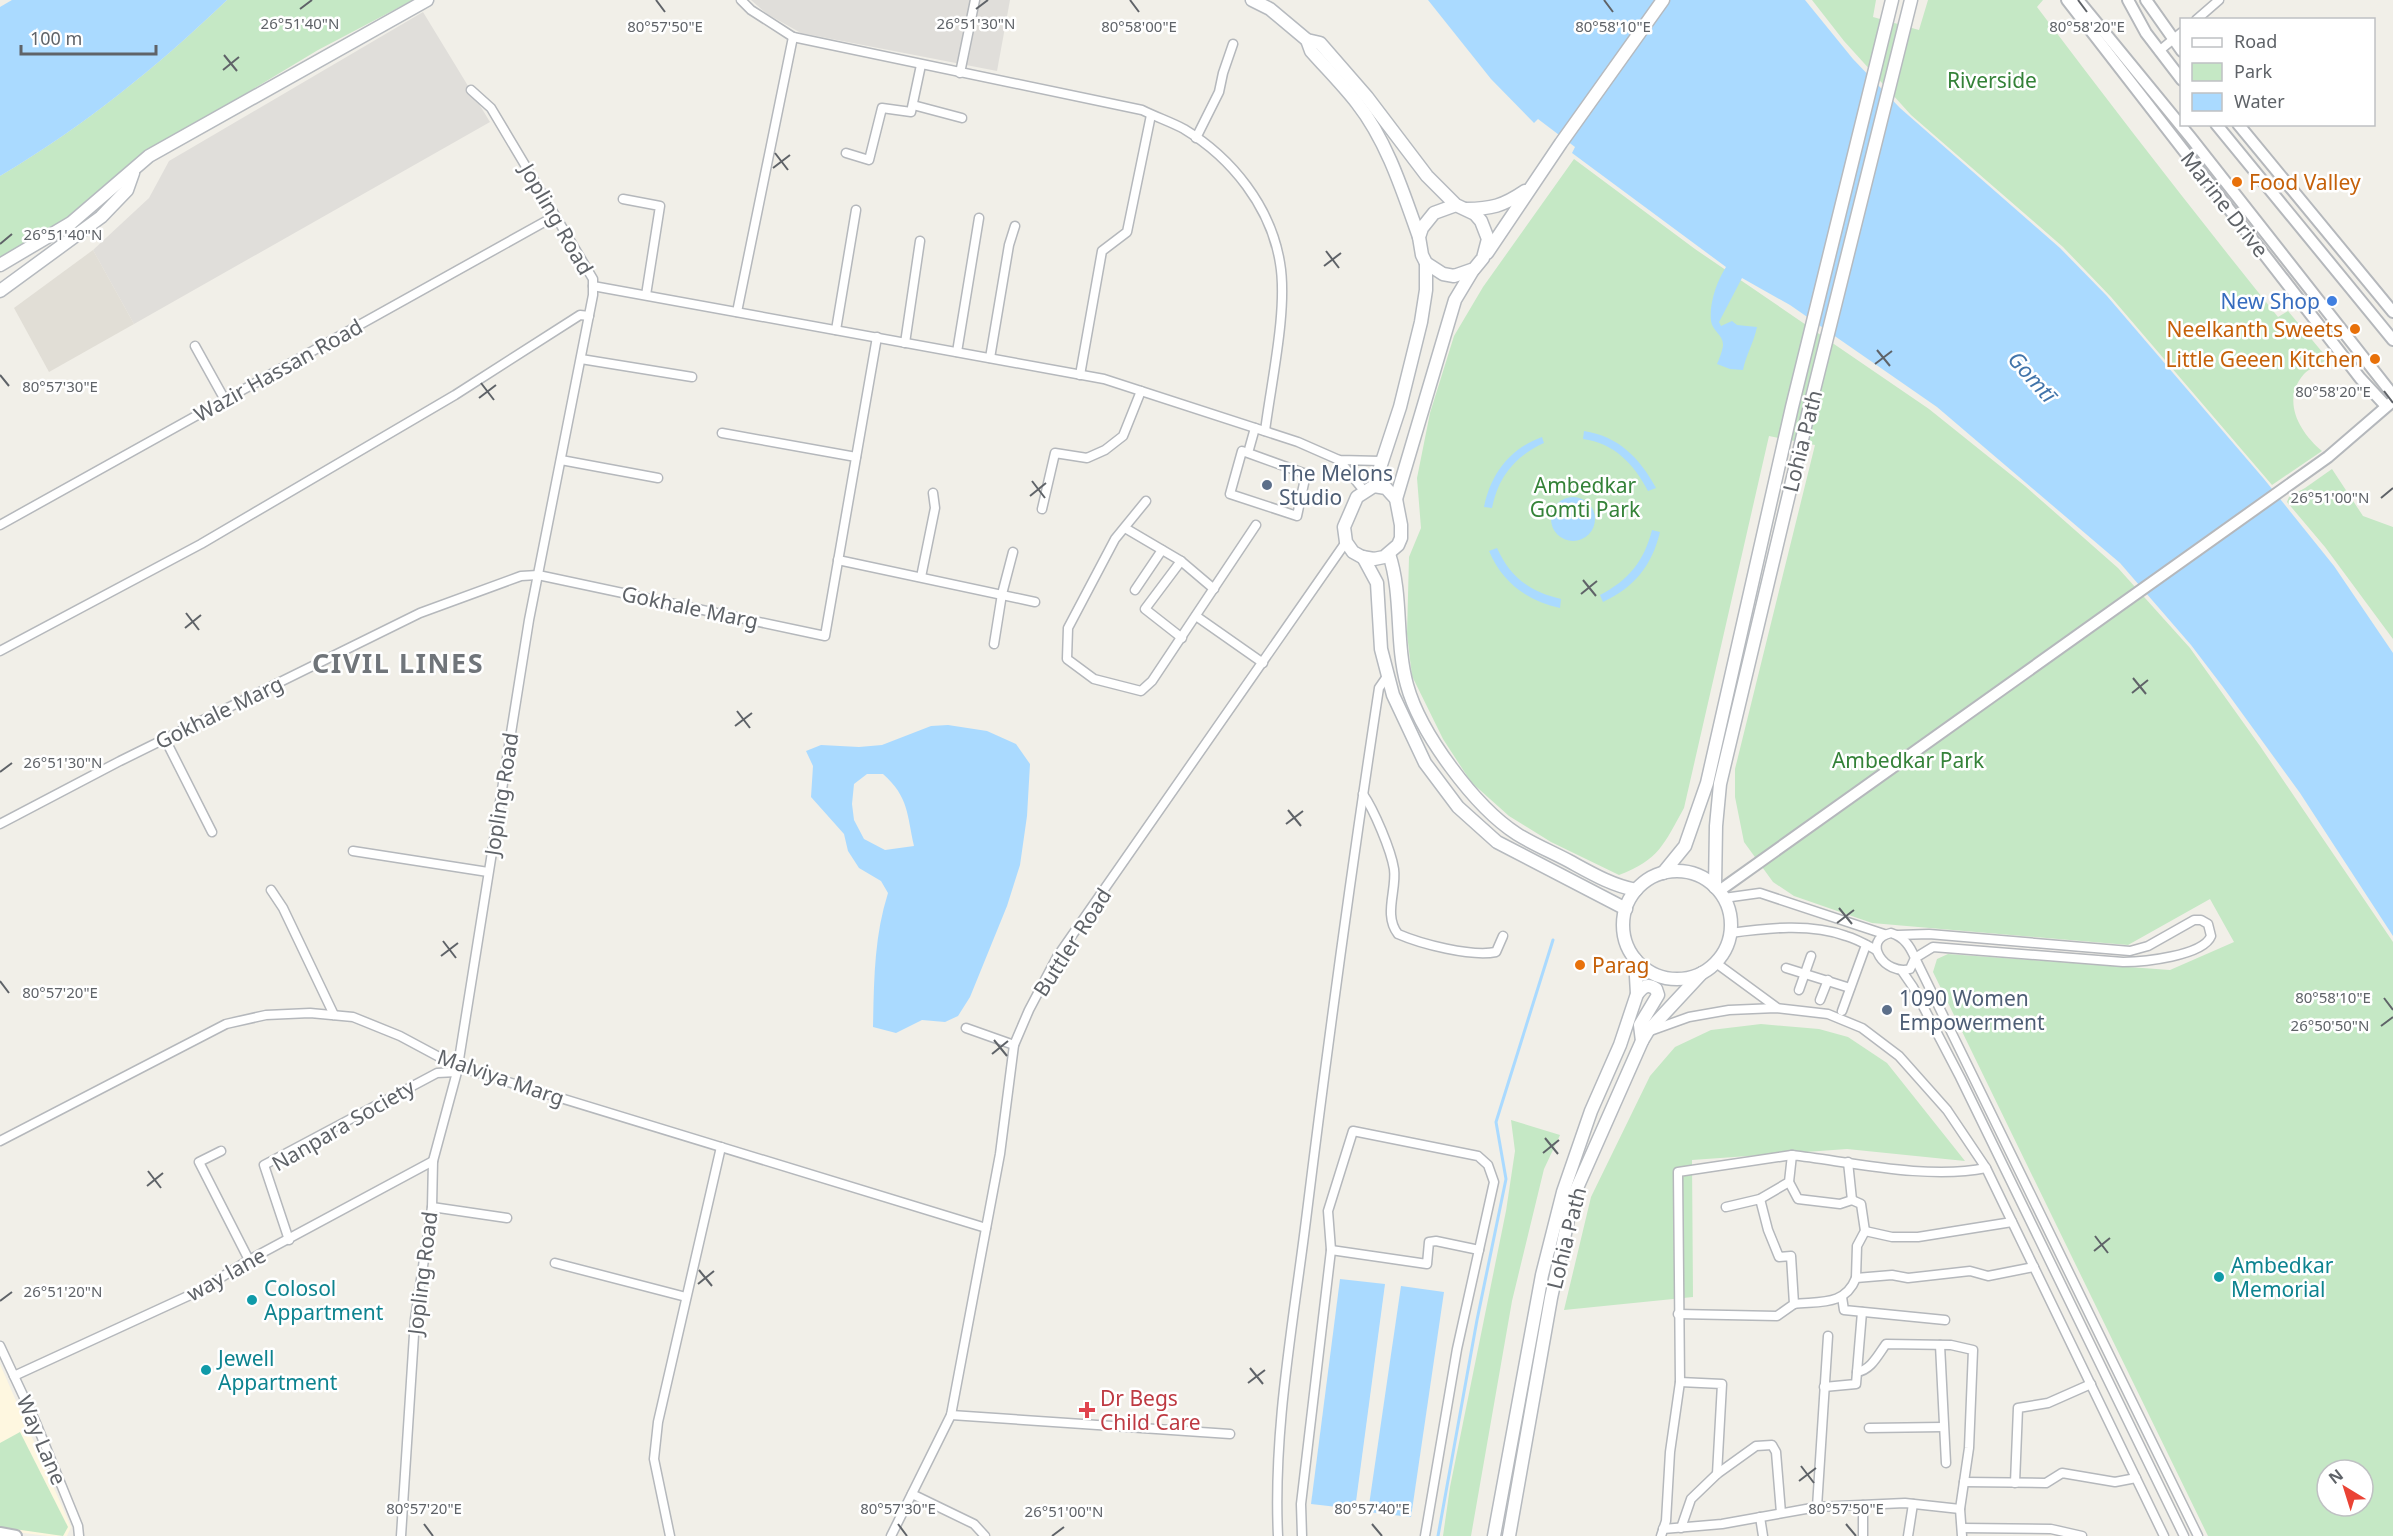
<svg xmlns="http://www.w3.org/2000/svg" width="2393" height="1536" font-family="'Noto Sans',sans-serif">
  <style>
    .commercial { fill: #fef7e0 }
    .industrial { fill: #e0deda }
    .education { fill: #e1ded6 }
    .green { fill: #c5e8c5; fill-rule: evenodd }
    .water { fill: #aadaff; fill-rule: evenodd }
    .lines { fill: none; stroke-linecap: round; stroke-linejoin: round }
    .stream { stroke: #aadaff; stroke-width: 3 }
    .minor-casing { stroke: #b5b8bc; stroke-width: 11 }
    .tertiary-casing { stroke: #b5b8bc; stroke-width: 14 }
    .secondary-casing { stroke: #b6babf; stroke-width: 15 }
    .minor { stroke: #fff; stroke-width: 8 }
    .tertiary { stroke: #fff; stroke-width: 10 }
    .secondary { stroke: #fff; stroke-width: 12 }
    .ticks { fill: none; stroke: #5f6368; stroke-width: 2 }
    .food-dot { fill: #e8710a; stroke: #fff; stroke-width: 2 }
    .shop-dot { fill: #3f7fe0; stroke: #fff; stroke-width: 2 }
    .service-dot { fill: #5c6f8a; stroke: #fff; stroke-width: 2 }
    .culture-dot { fill: #0f9aa8; stroke: #fff; stroke-width: 2 }
    .health-dot { fill: #e0444e; stroke: #fff; stroke-width: 2 }
    .labels { text-anchor: middle; dominant-baseline: central; stroke-width: 5; stroke-linejoin: round; paint-order: stroke }
    .park-label { font-size: 21px; fill: #348238; stroke: #fff }
    .food-label { font-size: 21px; fill: #c56008; stroke: #fff; text-anchor: start }
    .street-label { font-size: 21px; fill: #5f6368; stroke: #fff }
    .shop-label { font-size: 21px; fill: #366cbe; stroke: #fff; text-anchor: end }
    .service-label { font-size: 21px; fill: #4e5e75; stroke: #fff; text-anchor: start }
    .culture-label { font-size: 21px; fill: #0d838f; stroke: #fff; text-anchor: start }
    .health-label { font-size: 21px; fill: #be3a42; stroke: #fff; text-anchor: start }
    .water-label { font-size: 22px; font-style: italic; fill: #4174aa; stroke: #fff }
    .district-label { font-size: 27px; font-weight: bold; letter-spacing: 1.5px; fill: #70757a; stroke: #fff }
    .ticks-label { font-size: 15px; text-anchor: middle; fill: #5f6368; stroke: #fff; stroke-width: 5; stroke-linejoin: round; paint-order: stroke }
  </style>
  <rect width="100%" height="100%" fill="#f1efe8"/>
  <path class="commercial" d="M0,1364L71,1527L67,1536H48L0,1530Z"/>
  <g class="industrial">
    <path d="M751,0H1010L997,71L801,33L767,14Z"/>
    <path d="M423,12L490,122L134,324L93,250L149,198L169,161Z"/>
  </g>
  <path class="education" d="M93,250L134,324L49,372L14,308Z"/>
  <g class="green">
    <path d="M227,0H413L318,50L139,158L73,216L0,265V176C83,127 157,67 227,0Z"/>
    <path d="M1812,0H1876L1873,17L1919,30L1928,0H2043L2037,7C2116,112 2196,215 2278,317L2288,311L2328,359C2321,364 2310,368 2304,374C2281,400 2299,432 2322,451L2272,485L2111,297L2063,247L1911,115L1844,41Z"/>
    <path d="M1574,159L1695,249L1929,409L2025,486L2118,568L2190,648L2260,746L2393,942V1536H2208L1933,972L1937,959L1948,954L2170,970L2234,942L2210,899L2128,945L1872,923L1794,896L1773,882L1744,842L1735,797V769L1815,445L1769,436L1684,808C1664,844 1659,860 1619,875L1551,842L1509,816L1471,782L1443,739L1412,676L1407,634L1409,557L1421,528L1417,478L1430,413L1454,336L1483,287ZM2327,1470H2363V1506H2327Z"/>
    <path d="M2332,469L2363,516L2393,527V639L2325,547L2287,502L2289,497L2305,488Z"/>
    <path d="M1761,1024L1819,1029L1848,1037L1887,1063L1965,1161L1847,1149L1692,1160L1693,1297L1564,1310L1591,1197L1650,1076L1675,1047L1711,1030Z"/>
    <path d="M1511,1120L1560,1135L1544,1169L1512,1301L1471,1536H1443L1450,1487L1506,1211L1515,1151Z"/>
    <path d="M20,1432L68,1527L63,1536L0,1527V1443Z"/>
  </g>
  <g class="water">
    <path d="M12,0H227C157,67 83,127 0,176V7Z"/>
    <path d="M1428,0H1805L1853,59L1900,108L2060,248L2107,296L2264,479L2334,566L2393,653V936L2300,793L2223,687L2191,645L2120,563L1937,407L1790,305L1742,278L1719,322L1721,326L1732,321L1737,325L1757,327C1754,342 1746,355 1743,370L1730,369L1717,364C1719,359 1722,352 1723,346C1724,335 1712,331 1711,321C1709,303 1717,281 1726,267L1572,153L1575,147L1538,119L1534,123L1491,79Z"/>
    <path d="M1584,431C1618,436 1640,458 1656,488L1648,491C1634,464 1614,443 1583,439Z"/>
    <path d="M1542,437L1544,443C1515,456 1498,477 1492,508L1484,507C1491,473 1510,449 1542,437Z"/>
    <circle cx="1573" cy="519" r="22"/>
    <path d="M1652,530L1660,532C1652,565 1635,587 1603,602L1600,595C1629,580 1644,561 1652,530Z"/>
    <path d="M1497,548C1510,577 1530,592 1561,599L1560,608C1527,601 1502,582 1489,551Z"/>
    <path d="M948,725L987,731L1016,744L1030,764L1027,816L1020,865L1007,906L970,997L958,1016L945,1022L922,1020L896,1033L873,1027C874,981 874,937 888,893L881,881L859,868L848,851L844,834L811,797L813,766L806,751L821,745L859,747L882,745L931,726ZM867,774H883C909,797 907,815 914,846L885,850L864,839L854,820L852,804L854,784Z"/>
    <path d="M1340,1279L1385,1284L1355,1509L1311,1504Z"/>
    <path d="M1401,1286L1444,1292L1411,1517L1368,1512Z"/>
  </g>
  <g class="lines">
    <path class="stream" d="M1438,1536L1477,1320L1506,1179L1496,1122L1553,940"/>
    <g class="minor-casing">
      <g id="minor">
        <path d="M741,0L751,10L793,37L1142,110C1156,117 1171,122 1184,129C1232,158 1271,207 1280,263C1288,309 1271,383 1265,431"/>
        <path d="M2196,20L2219,0"/>
        <path d="M2159,51L2182,32"/>
        <path d="M960,73L975,0"/>
        <path d="M913,105L962,118"/>
        <path d="M1196,138L1219,92L1223,73L1233,44"/>
        <path d="M846,153L869,160L882,108L911,112L921,65"/>
        <path d="M623,199L660,206L646,295"/>
        <path d="M593,286L1104,379L1298,442L1339,460L1381,461"/>
        <path d="M737,312L793,37"/>
        <path d="M836,330L856,210"/>
        <path d="M905,343L920,241"/>
        <path d="M195,346L225,400"/>
        <path d="M957,352L979,218"/>
        <path d="M990,358L1009,245L1015,226"/>
        <path d="M581,359L692,377"/>
        <path d="M1080,375L1102,251L1127,232L1151,115"/>
        <path d="M722,433L856,457"/>
        <path d="M1248,453L1306,474L1297,516L1230,494L1242,451L1248,453L1255,428"/>
        <path d="M561,460L658,478"/>
        <path d="M1339,460L1365,492"/>
        <path d="M1146,501L1115,539L1068,628L1067,659L1094,679L1141,691L1152,681L1256,525"/>
        <path d="M1042,509L1055,453L1087,458L1105,450L1123,436L1141,391"/>
        <path d="M0,525L555,216"/>
        <path d="M1125,528L1181,561L1214,589"/>
        <path d="M838,560L1035,602"/>
        <path d="M1181,561L1145,609L1182,638"/>
        <path d="M921,577L935,508L933,493"/>
        <path d="M1135,590L1162,550"/>
        <path d="M1196,616L1263,663"/>
        <path d="M994,644L1002,594L1013,552"/>
        <path d="M0,651L201,544L455,395L580,315L589,316"/>
        <path d="M165,739L212,832"/>
        <path d="M1363,794C1374,810 1391,850 1394,869C1397,890 1383,915 1398,934C1421,944 1471,957 1496,952L1503,936"/>
        <path d="M0,824L120,761L420,613L521,576L538,575L825,636L877,337"/>
        <path d="M353,851L488,872"/>
        <path d="M271,890L283,908L334,1015"/>
        <path d="M1724,898L1760,893L1884,934"/>
        <path d="M1730,933C1767,928 1811,923 1846,936C1857,939 1867,945 1876,950"/>
        <path d="M1891,933C1904,937 1910,946 1915,958L1910,969C1885,976 1860,940 1891,933Z"/>
        <path d="M1898,935L1929,934L2130,951L2148,946L2194,920H2201L2208,924L2211,936C2203,956 2143,962 2123,962L1933,947L1915,958L2198,1536"/>
        <path d="M1716,963L1776,1007"/>
        <path d="M1786,968L1850,988"/>
        <path d="M1902,971L1913,987L1960,1077L2184,1536"/>
        <path d="M1799,990L1811,956"/>
        <path d="M1820,1000L1828,980"/>
        <path d="M1842,1011L1866,945"/>
        <path d="M966,1028L1014,1045"/>
        <path d="M1650,1031L1689,1017L1729,1010L1776,1008L1828,1014L1862,1028L1899,1056L1947,1110L1986,1168L2164,1536"/>
        <path d="M0,1141L226,1024L266,1015L310,1013L353,1017L400,1036L456,1066L986,1228"/>
        <path d="M221,1151L199,1162L249,1260"/>
        <path d="M1848,1162L1852,1200"/>
        <path d="M1789,1182L1798,1199L1840,1204L1852,1200L1861,1204L1865,1231L1857,1246L1856,1278"/>
        <path d="M432,1207L507,1218"/>
        <path d="M1726,1207L1760,1199L1789,1182L1792,1155C1851,1162 1928,1180 1986,1168"/>
        <path d="M1865,1231L1892,1237H1918L2012,1222"/>
        <path d="M289,1240L264,1165L437,1073L457,1072"/>
        <path d="M1331,1250L1427,1264L1429,1242L1436,1241L1479,1250"/>
        <path d="M555,1263L686,1297"/>
        <path d="M1842,1297L1844,1310L1945,1320"/>
        <path d="M1794,1304C1820,1301 1845,1306 1856,1278L1892,1275L1908,1278L1970,1271L1988,1276L2034,1267"/>
        <path d="M1678,1314L1777,1316L1794,1304L1791,1256L1779,1257L1768,1230L1760,1199"/>
        <path d="M1940,1345L1946,1463"/>
        <path d="M0,1346L36,1423L78,1526L79,1536"/>
        <path d="M1857,1372C1871,1370 1878,1355 1886,1344L1951,1345L1973,1350L1969,1448L1960,1509L1962,1536"/>
        <path d="M14,1376L201,1290L249,1260L433,1161"/>
        <path d="M1680,1382L1722,1384L1717,1474"/>
        <path d="M1824,1387L1856,1384L1862,1312"/>
        <path d="M951,1415L1230,1434"/>
        <path d="M1869,1428L1943,1427"/>
        <path d="M1964,1482L2046,1483L2062,1473L2115,1482L2136,1478"/>
        <path d="M2015,1483L2018,1408L2048,1403L2091,1384"/>
        <path d="M912,1494L974,1524L985,1536"/>
        <path d="M1863,1505V1536"/>
        <path d="M1817,1507L1828,1336"/>
        <path d="M1760,1517L1763,1536"/>
        <path d="M1681,1528L1691,1499L1717,1474L1756,1446L1772,1445L1776,1452L1781,1513"/>
        <path d="M1962,1528L2051,1529L2082,1536"/>
        <path d="M1663,1529L1722,1524L1817,1507L1905,1503L1960,1509"/>
        <path d="M401,1536L415,1319L432,1207L433,1161L457,1072L529,620L593,295V279L491,108L471,90"/>
        <path d="M670,1536L654,1459L658,1422L721,1147"/>
        <path d="M891,1536L951,1415L1000,1154L1014,1045L1029,1010L1057,957L1346,542"/>
        <path d="M1278,1536C1273,1430 1293,1325 1306,1220C1328,1042 1352,865 1379,688L1388,675"/>
        <path d="M1302,1536L1301,1504L1331,1250L1328,1211L1353,1131L1478,1156L1488,1165L1494,1182L1457,1349L1425,1536"/>
        <path d="M1661,1536L1666,1521L1670,1452L1680,1382L1678,1172L1792,1155"/>
        <path d="M1908,1536L1913,1504"/>
      </g>
    </g>
    <g class="tertiary-casing">
      <g id="tertiary">
        <path d="M2067,0L2360,378L2386,406"/>
        <path d="M2078,0L2191,138L2393,395"/>
        <path d="M2128,0L2146,33L2182,80"/>
        <path d="M2146,0L2182,51"/>
        <path d="M2216,124L2393,340"/>
        <path d="M2238,124L2393,312"/>
        <path d="M1719,891L2328,457L2393,401"/>
        <path d="M0,1533L16,1536"/>
      </g>
    </g>
    <g class="secondary-casing">
      <g id="secondary">
        <path d="M1252,0L1270,9L1307,40L1320,43L1367,97L1427,176L1456,205L1475,214L1481,221L1488,239L1483,258L1474,269L1454,276L1443,274L1426,263L1422,255L1419,237L1422,228L1434,213L1456,205"/>
        <path d="M1307,40L1311,51C1326,68 1343,85 1357,103C1387,141 1403,192 1419,237"/>
        <path d="M1466,209C1491,209 1503,206 1525,191"/>
        <path d="M1487,253L1561,143L1663,0"/>
        <path d="M0,265L71,223L149,156L427,0"/>
        <path d="M0,291L101,217L127,190L133,173"/>
        <path d="M1374,486L1386,488L1396,499L1401,525V538L1398,545L1384,557L1374,559L1362,557L1353,552L1346,542L1344,527L1357,497L1374,486L1400,407L1421,322L1426,290V263"/>
        <path d="M1396,499L1455,300L1473,270"/>
        <path d="M1389,554C1403,596 1395,642 1407,685C1420,733 1475,807 1517,834C1533,844 1552,852 1569,861C1591,873 1611,885 1636,890"/>
        <path d="M1363,557L1377,583L1381,649L1393,695L1425,763L1458,807L1497,842L1626,909"/>
        <circle cx="1677" cy="925" r="54"/>
        <path d="M1663,873L1685,846L1707,783L1792,407L1892,0"/>
        <path d="M1715,887L1716,826L1720,784L1809,410L1911,0"/>
        <path d="M1637,994C1643,987 1647,983 1656,989L1658,995L1640,1025L1642,1041"/>
        <path d="M1494,1536L1542,1275L1563,1192L1591,1111L1620,1045L1637,994L1635,959"/>
        <path d="M1509,1536L1551,1298L1573,1197L1642,1041L1648,1031L1702,973"/>
      </g>
    </g>
    <use href="#minor" class="minor"/>
    <use href="#tertiary" class="tertiary"/>
    <use href="#secondary" class="secondary"/>
  </g>
  <path class="ticks" d="M656,0L665,12M1130,0L1139,12M1604,0L1613,12M2078,0L2087,12M300,9L312,0M976,9L988,0M224,55L237,71M223,70L239,57M775,153L788,170M773,168L790,155M0,244L12,234M1326,251L1339,268M1324,266L1341,253M1877,350L1890,366M1875,364L1892,351M0,375L9,386M481,383L494,400M2384,391L2393,403M479,398L496,385M1032,481L1045,498M1030,496L1046,483M2381,498L2393,488M1583,580L1596,596M1581,594L1597,581M186,613L199,630M185,628L201,615M2133,678L2146,694M2132,693L2148,680M737,711L750,728M735,726L752,713M0,772L12,763M1288,810L1301,826M1286,824L1303,811M1839,908L1852,924M1837,923L1854,910M443,941L456,958M441,956L458,943M0,981L9,993M2384,998L2393,1010M2381,1026L2393,1017M994,1040L1007,1056M992,1054L1008,1041M1545,1138L1558,1154M1543,1153L1559,1140M148,1171L161,1188M147,1186L163,1173M2095,1236L2108,1253M2094,1251L2110,1238M699,1270L712,1286M698,1284L714,1271M0,1301L12,1292M1250,1368L1263,1384M1248,1383L1265,1370M1801,1466L1814,1483M1799,1481L1816,1468M424,1524L433,1536M898,1524L907,1536M1372,1524L1382,1536M1846,1524L1856,1536M1052,1536L1064,1527"/>
  <g class="food-dot">
    <circle cx="2237" cy="182" r="6"/>
    <circle cx="2355" cy="329" r="6"/>
    <circle cx="2375" cy="359" r="6"/>
    <circle cx="1580" cy="965" r="6"/>
  </g>
  <circle class="shop-dot" cx="2332" cy="301" r="6"/>
  <g class="service-dot">
    <circle cx="1267" cy="485" r="6"/>
    <circle cx="1887" cy="1010" r="6"/>
  </g>
  <g class="culture-dot">
    <circle cx="2219" cy="1277" r="6"/>
    <circle cx="252" cy="1300" r="6"/>
    <circle cx="206" cy="1370" r="6"/>
  </g>
  <path class="health-dot" d="M1084 1401h6v6h6v6h-6v6h-6v-6h-6v-6h6z"/>
  <g class="labels">
    <g class="park-label">
      <text x="1992" y="80">Riverside</text>
      <text x="1585" y="485">Ambedkar<tspan x="1585" dy="24">Gomti Park</tspan></text>
      <text x="1908" y="760">Ambedkar Park</text>
    </g>
    <g class="food-label">
      <text x="2249" y="182">Food Valley</text>
      <text x="2343" y="329" text-anchor="end">Neelkanth Sweets</text>
      <text x="2363" y="359" text-anchor="end">Little Geeen Kitchen</text>
      <text x="1592" y="965">Parag</text>
    </g>
    <g class="street-label">
      <text transform="translate(2225 204) rotate(52)">Marine Drive</text>
      <text transform="translate(557 219) rotate(60)">Jopling Road</text>
      <text transform="translate(278 370) rotate(-29)">Wazir Hassan Road</text>
      <text transform="translate(1802 441) rotate(-76)">Lohia Path</text>
      <text transform="translate(690 607) rotate(12)">Gokhale Marg</text>
      <text transform="translate(219 712) rotate(-26)">Gokhale Marg</text>
      <text transform="translate(501 794) rotate(-81)">Jopling Road</text>
      <text transform="translate(1072 942) rotate(-57)">Buttler Road</text>
      <text transform="translate(501 1077) rotate(19)">Malviya Marg</text>
      <text transform="translate(343 1125) rotate(-30)">Nanpara Society</text>
      <text transform="translate(1566 1238) rotate(-76)">Lohia Path</text>
      <text transform="translate(422 1273) rotate(-83)">Jopling Road</text>
      <text transform="translate(226 1274) rotate(-29)">way lane</text>
      <text transform="translate(42 1440) rotate(67)">Way Lane</text>
    </g>
    <g class="shop-label">
      <text x="2320" y="301">New Shop</text>
    </g>
    <g class="service-label">
      <text x="1279" y="473">The Melons<tspan x="1279" dy="24">Studio</tspan></text>
      <text x="1899" y="998">1090 Women<tspan x="1899" dy="24">Empowerment</tspan></text>
    </g>
    <g class="culture-label">
      <text x="2231" y="1265">Ambedkar<tspan x="2231" dy="24">Memorial</tspan></text>
      <text x="264" y="1288">Colosol<tspan x="264" dy="24">Appartment</tspan></text>
      <text x="218" y="1358">Jewell<tspan x="218" dy="24">Appartment</tspan></text>
    </g>
    <g class="health-label">
      <text x="1100" y="1398">Dr Begs<tspan x="1100" dy="24">Child Care</tspan></text>
    </g>
    <g class="water-label">
      <text transform="translate(2033 376) rotate(48)">Gomtī</text>
    </g>
    <g class="district-label">
      <text x="398" y="662">CIVIL LINES</text>
    </g>
  </g>
  <g class="ticks-label">
    <text x="300" y="29">26°51'40"N</text>
    <text x="976" y="29">26°51'30"N</text>
    <text x="1139" y="32">80°58'00"E</text>
    <text x="665" y="32">80°57'50"E</text>
    <text x="1613" y="32">80°58'10"E</text>
    <text x="2087" y="32">80°58'20"E</text>
    <text x="63" y="240">26°51'40"N</text>
    <text x="60" y="392">80°57'30"E</text>
    <text x="2333" y="397">80°58'20"E</text>
    <text x="2330" y="503">26°51'00"N</text>
    <text x="63" y="768">26°51'30"N</text>
    <text x="60" y="998">80°57'20"E</text>
    <text x="2333" y="1003">80°58'10"E</text>
    <text x="2330" y="1031">26°50'50"N</text>
    <text x="63" y="1297">26°51'20"N</text>
    <text x="424" y="1514">80°57'20"E</text>
    <text x="898" y="1514">80°57'30"E</text>
    <text x="1372" y="1514">80°57'40"E</text>
    <text x="1846" y="1514">80°57'50"E</text>
    <text x="1064" y="1517">26°51'00"N</text>
  </g>
  <rect x="2180" y="18" width="195" height="108" fill="#ffffff" stroke="#bfc1c3" stroke-width="1.5"/>
  <rect x="2192" y="38" width="30" height="9" fill="#ffffff" stroke="#bfc1c3" stroke-width="1.5"/>
  <text x="2234" y="48" font-size="18" fill="#5f6368">Road</text>
  <rect x="2192" y="63" width="30" height="18" fill="#c5e8c5" stroke="#bfc1c3" stroke-width="1.5"/>
  <text x="2234" y="78" font-size="18" fill="#5f6368">Park</text>
  <rect x="2192" y="93" width="30" height="18" fill="#aadaff" stroke="#bfc1c3" stroke-width="1.5"/>
  <text x="2234" y="108" font-size="18" fill="#5f6368">Water</text>
  <g transform="translate(2345 1488) rotate(322)"><circle r="28" fill="#ffffff" stroke="#bfc1c3" stroke-width="1.5"/>
  <path d="M0-4.5L10 22L0 15L-10 22Z" fill="#ea4335"/>
  <text y="-9" font-size="16" font-weight="bold" text-anchor="middle" fill="#5f6368">N</text>
  </g>
  <path d="M21 45v9h135v-9" fill="none" stroke="#5f6368" stroke-width="3"/>
  <text x="30" y="45" font-size="18" fill="#5f6368" stroke="#ffffff" stroke-width="4.5" paint-order="stroke">100 m</text>
</svg>
